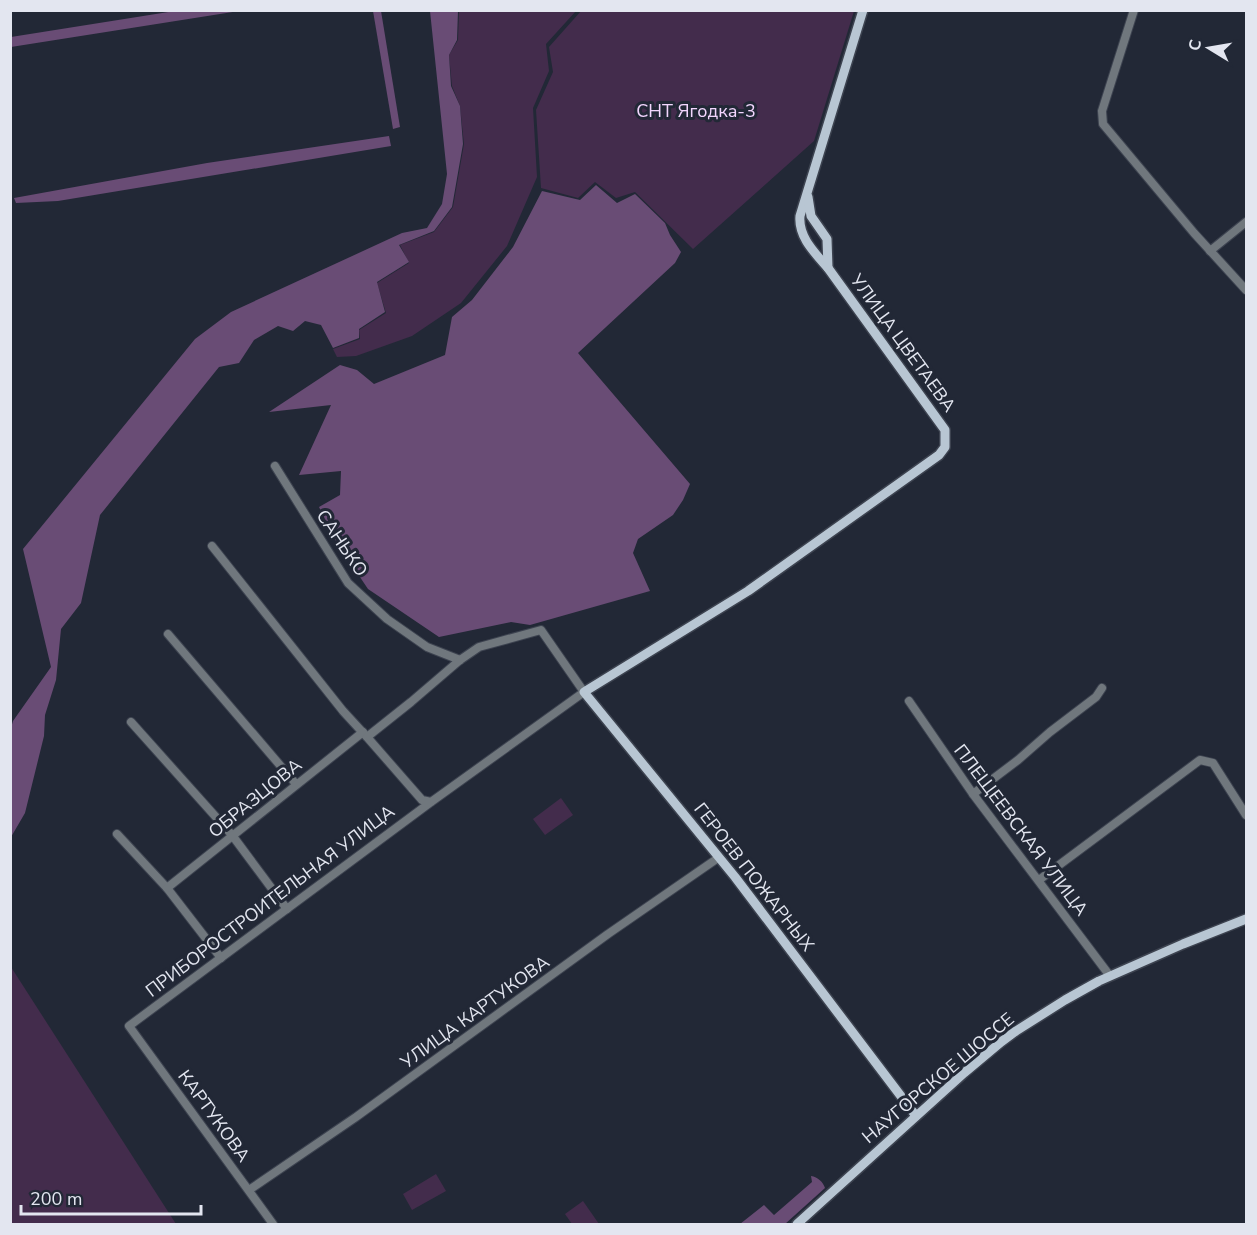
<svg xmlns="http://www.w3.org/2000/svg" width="1257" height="1235" font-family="'Nunito Sans',sans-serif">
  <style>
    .green { fill: #432c4c }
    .forest { fill: #694c75 }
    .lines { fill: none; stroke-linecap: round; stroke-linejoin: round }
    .minor-casing { stroke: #3d4350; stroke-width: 10 }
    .major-casing { stroke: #3d4350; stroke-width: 12 }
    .minor { stroke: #70777d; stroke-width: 8 }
    .major { stroke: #b8c6d3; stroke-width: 9 }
    .labels { text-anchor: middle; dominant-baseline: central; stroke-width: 6; stroke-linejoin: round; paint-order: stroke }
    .park-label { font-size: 18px; fill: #f3d6fe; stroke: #222836 }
    .street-label { font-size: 18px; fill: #e3e6f0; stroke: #222836 }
  </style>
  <rect width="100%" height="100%" fill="#222836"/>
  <g class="green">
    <path d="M459,11H576L546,44L549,71L533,108L537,177L507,246L461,303L412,336L356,356L337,357L333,349L360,339L359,330L386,313L377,283L409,263L400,245L434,232L453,207L464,144L460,106L452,86L449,55L458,40Z"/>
    <path d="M581,11V10L854,11L814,141L693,249L635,192L616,198L595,182L578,198L541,188L536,110L553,72L549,47Z"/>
    <path d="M561,798L573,815L545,835L533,819Z"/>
    <path d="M11,967L176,1224H11Z"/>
    <path d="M436,1174L446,1191L412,1210L403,1194Z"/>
    <path d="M583,1201L599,1224H572L565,1214Z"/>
  </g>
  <g class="forest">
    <path d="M181,10L239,11L11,47V37Z"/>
    <path d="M373,11H381L400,127L393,129Z"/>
    <path d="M430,11H458L457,40L449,55L451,86L460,106L463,144L452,207L434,231L399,245L409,262L377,282L385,312L359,329V338L333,348L321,325L305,321L293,331L278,326L254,340L239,363L219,367L100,515L81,603L61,629L56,680L45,715L44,736L25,813L11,837L10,731L13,721L51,667L23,549L195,339L231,312L402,233L427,228L442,204L447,174Z"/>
    <path d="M389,136L391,146L58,201L16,203L14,198L207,163Z"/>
    <path d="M596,185L617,203L635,194L665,223L670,235L681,252L675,263L578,353L690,484L683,500L673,515L638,539L633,553L650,591L530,625L511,622L439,637L368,589L337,543L319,507L340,495L341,471L299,475L331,405L269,412L340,365L357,370L374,384L445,355L452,317L472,300L513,247L542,191L580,200Z"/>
    <path d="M811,1176C818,1177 823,1182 825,1188L785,1224H740L764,1205L774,1215L812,1182Z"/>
  </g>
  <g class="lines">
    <g class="minor-casing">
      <g id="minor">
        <path d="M1134,10L1102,111L1103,124L1194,233L1246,290"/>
        <path d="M1210,251L1246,222"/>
        <path d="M275,466L348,583L387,619L427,647L460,660"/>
        <path d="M212,546L343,711L366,736"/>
        <path d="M168,634L296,784"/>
        <path d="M909,701L973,794L1110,976"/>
        <path d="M131,722L232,835L287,909"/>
        <path d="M973,794L1018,760L1050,732L1096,697L1102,688"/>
        <path d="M117,834L167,888L221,958"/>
        <path d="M1039,880L1200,760L1213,763L1246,815"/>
        <path d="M167,888L363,732"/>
        <path d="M249,1190L356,1117L608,934L718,858"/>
        <path d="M273,1224L129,1026L431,802L584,692L541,630L479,647L460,660L411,702L367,737L422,800L431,802"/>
      </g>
    </g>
    <g class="major-casing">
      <g id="major">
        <path d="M863,10L800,216C798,237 815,253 828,268L945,430V447L939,455L748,591L584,692L735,877L916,1116"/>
        <path d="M808,197L811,216L827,239L828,268"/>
        <path d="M797,1224L964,1073L1001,1042L1016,1031L1065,1000L1099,981L1183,944L1246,919"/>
      </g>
    </g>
    <use href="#minor" class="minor"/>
    <use href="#major" class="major"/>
  </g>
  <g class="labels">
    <g class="park-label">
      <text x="696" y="111">СНТ Ягодка-3</text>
    </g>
    <g class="street-label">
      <text transform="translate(903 343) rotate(54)">УЛИЦА ЦВЕТАЕВА</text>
      <text transform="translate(342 543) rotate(56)">САНЬКО</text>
      <text transform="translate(255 798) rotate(-39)">ОБРАЗЦОВА</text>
      <text transform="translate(1021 830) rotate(53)">ПЛЕЩЕЕВСКАЯ УЛИЦА</text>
      <text transform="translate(754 877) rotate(52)">ГЕРОЕВ ПОЖАРНЫХ</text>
      <text transform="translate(270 901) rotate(-37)">ПРИБОРОСТРОИТЕЛЬНАЯ УЛИЦА</text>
      <text transform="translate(475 1012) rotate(-36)">УЛИЦА КАРТУКОВА</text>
      <text transform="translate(938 1078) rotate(-40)">НАУГОРСКОЕ ШОССЕ</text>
      <text transform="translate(214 1116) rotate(54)">КАРТУКОВА</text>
    </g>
  </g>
  <rect width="1257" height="1235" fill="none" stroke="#e3e6f0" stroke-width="24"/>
  <g transform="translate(1209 48) rotate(281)" stroke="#222836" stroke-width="4.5" paint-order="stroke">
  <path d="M0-4.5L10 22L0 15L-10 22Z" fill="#e3e6f0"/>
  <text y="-9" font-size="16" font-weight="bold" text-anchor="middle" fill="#e3e6f0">С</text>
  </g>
  <path d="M21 1205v9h180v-9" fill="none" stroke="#e3e6f0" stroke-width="3"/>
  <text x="30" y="1205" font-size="18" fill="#e3e6f0" stroke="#222836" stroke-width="4.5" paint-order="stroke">200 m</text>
</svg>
